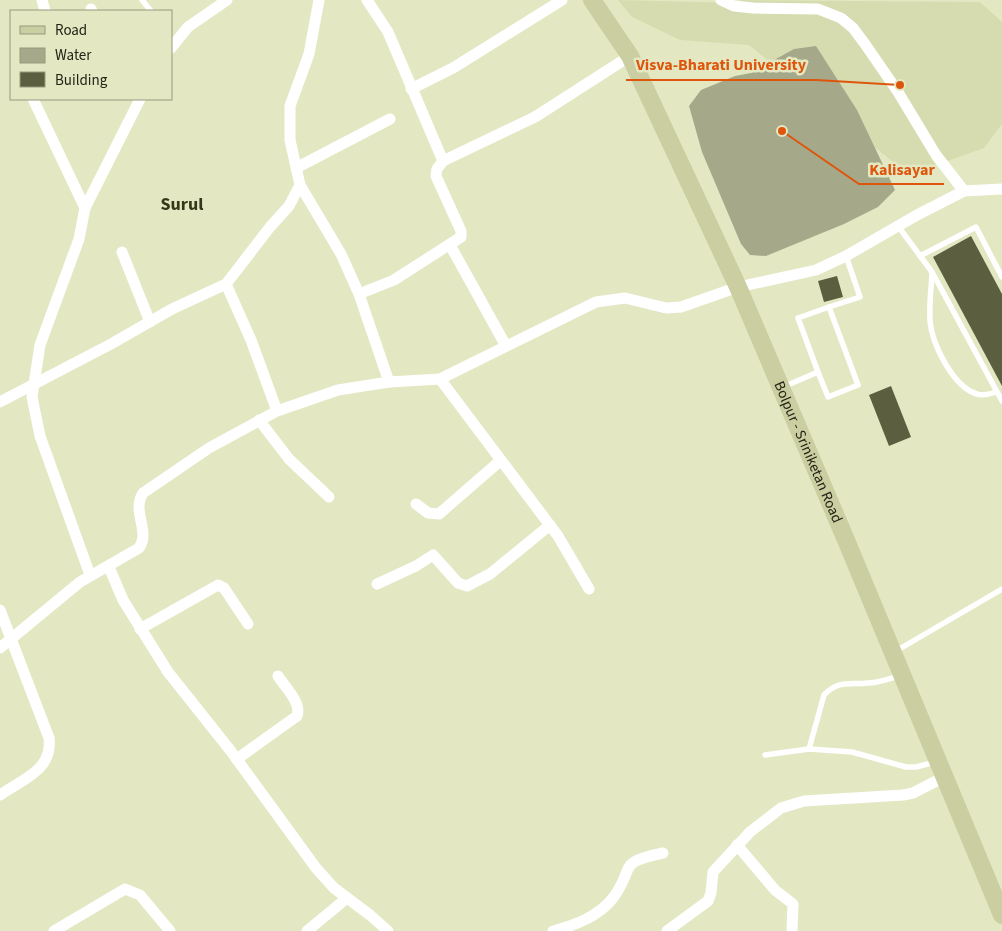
<svg xmlns="http://www.w3.org/2000/svg" width="1002" height="931" font-family="'Source Sans 3',sans-serif">
  <style>
    .built { fill: #d7dcb0 }
    .water { fill: #a5a98a }
    .building { fill: #5c5f3f }
    .lines { fill: none; stroke-linecap: round; stroke-linejoin: round }
    .lane { stroke: #fff; stroke-width: 5.5 }
    .street { stroke: #fff; stroke-width: 11 }
    .primary { stroke: #cacea1; stroke-width: 18 }
    .labels { text-anchor: middle; dominant-baseline: central; stroke-width: 5; stroke-linejoin: round; paint-order: stroke }
    .street-label { font-size: 15px; fill: #232416; stroke: #e3e8c3 }
    .quarter-label { font-size: 18px; font-weight: bold; fill: #343718; stroke: #e3e8c3 }
    .leader { fill: none; stroke: #de560c; stroke-width: 2 }
    .callout-dot { fill: #de560c; stroke: #e3e8c3; stroke-width: 2 }
    .callout-label { font-size: 16px; text-anchor: middle; font-weight: bold; fill: #de560c; stroke: #e3e8c3; stroke-width: 5; stroke-linejoin: round; paint-order: stroke }
  </style>
  <rect width="100%" height="100%" fill="#e3e8c3"/>
  <path class="built" d="M618,0L740,3V0L980,2L1002,22V124L984,148L909,175L749,45L680,40L632,17Z"/>
  <path class="water" d="M816,46L857,110L895,190L878,207L844,224L766,256L750,255L741,244L702,152L689,106L701,90L735,76L751,73L794,49Z"/>
  <g class="building">
    <path d="M971,236L1002,294V386L933,257Z"/>
    <path d="M837,276L843,297L824,302L818,281Z"/>
    <path d="M891,386L911,437L889,446L869,395Z"/>
  </g>
  <g class="lines">
    <g class="lane">
      <path d="M142,0L151,11"/>
      <path d="M898,226L932,272L1002,401"/>
      <path d="M920,256L976,227L1002,277"/>
      <path d="M932,274C931,289 929,306 930,321C932,344 953,387 977,394C983,396 990,394 996,392"/>
      <path d="M829,307L860,297L846,256"/>
      <path d="M783,387L818,372L798,318L829,307L858,385L828,397L818,372"/>
      <path d="M896,651L1002,589"/>
      <path d="M809,749L824,695C838,680 850,685 868,683C879,683 890,678 900,676"/>
      <path d="M765,755L809,749L852,752L906,767H916L935,762"/>
    </g>
    <g class="street">
      <path d="M42,0L45,11"/>
      <path d="M367,0L388,32L443,161"/>
      <path d="M721,0L734,6L753,8L818,9L841,18L853,28L865,44L898,92L936,155L964,191"/>
      <path d="M91,9L92,11"/>
      <path d="M171,48L188,27L227,0"/>
      <path d="M411,89L453,68L562,0"/>
      <path d="M33,99L85,208L79,239L40,345L32,397L40,436L90,575"/>
      <path d="M296,168L390,119"/>
      <path d="M300,185L341,254L359,294L389,382"/>
      <path d="M85,208L140,99"/>
      <path d="M450,245L506,346"/>
      <path d="M122,252L150,322"/>
      <path d="M226,284L251,340L277,411"/>
      <path d="M359,294L394,280L461,237V231L436,176L437,169L443,161L535,117L630,56"/>
      <path d="M440,379L558,536L589,589"/>
      <path d="M0,402L111,344L172,309L226,284L270,227L289,206L300,185L290,140V106L309,54L319,0"/>
      <path d="M259,420L289,459L329,497"/>
      <path d="M416,504L428,513L439,514L500,461"/>
      <path d="M109,567L123,600L168,672L230,750L316,868L334,888L370,915L388,931"/>
      <path d="M377,584L416,566L433,555L458,583L467,586L490,574L550,525"/>
      <path d="M0,610L49,738C53,770 23,779 0,795"/>
      <path d="M140,629L218,585L224,588L248,624"/>
      <path d="M0,648L80,582L139,548C151,532 131,511 143,493L209,448L277,411L338,390L389,382L440,379L596,302L625,298L666,308L681,307L738,287L816,270L846,256L917,215L964,191L1002,189"/>
      <path d="M237,759L297,716C302,703 285,687 278,676"/>
      <path d="M737,845L775,890L793,904L792,931"/>
      <path d="M54,931L125,889L140,895L170,931"/>
      <path d="M307,931L347,898"/>
      <path d="M553,931C575,925 598,917 613,898C636,867 615,863 663,853"/>
      <path d="M667,931L708,901L711,893L713,872L750,832L781,808L804,801L903,795L913,793L944,777"/>
    </g>
    <path class="primary" id="s1" d="M592,0L630,56L738,287L846,540L1002,915"/>
  </g>
  <g class="labels">
    <g class="street-label">
      <text stroke="none"><textPath href="#s1" startOffset="502">Bolpur - Sriniketan Road</textPath></text>
    </g>
    <g class="quarter-label">
      <text x="182" y="204">Surul</text>
    </g>
  </g>
  <path class="leader" d="M900 85L816 80H626M782 131L859 184H944"/>
  <g class="callout-dot">
    <circle cx="900" cy="85" r="5"/>
    <circle cx="782" cy="131" r="5"/>
  </g>
  <g class="callout-label">
    <text x="721" y="70">Visva-Bharati University</text>
    <text x="902" y="175">Kalisayar</text>
  </g>
  <rect x="10" y="10" width="162" height="90" fill="#e3e8c3" stroke="#969a7e"/>
  <rect x="20" y="26" width="25" height="8" fill="#cacea1" stroke="#969a7e"/>
  <text x="55" y="35" font-size="15" fill="#232416">Road</text>
  <rect x="20" y="48" width="25" height="15" fill="#a5a98a" stroke="#969a7e"/>
  <text x="55" y="60" font-size="15" fill="#232416">Water</text>
  <rect x="20" y="72" width="25" height="15" fill="#5c5f3f" stroke="#969a7e"/>
  <text x="55" y="85" font-size="15" fill="#232416">Building</text>
</svg>
